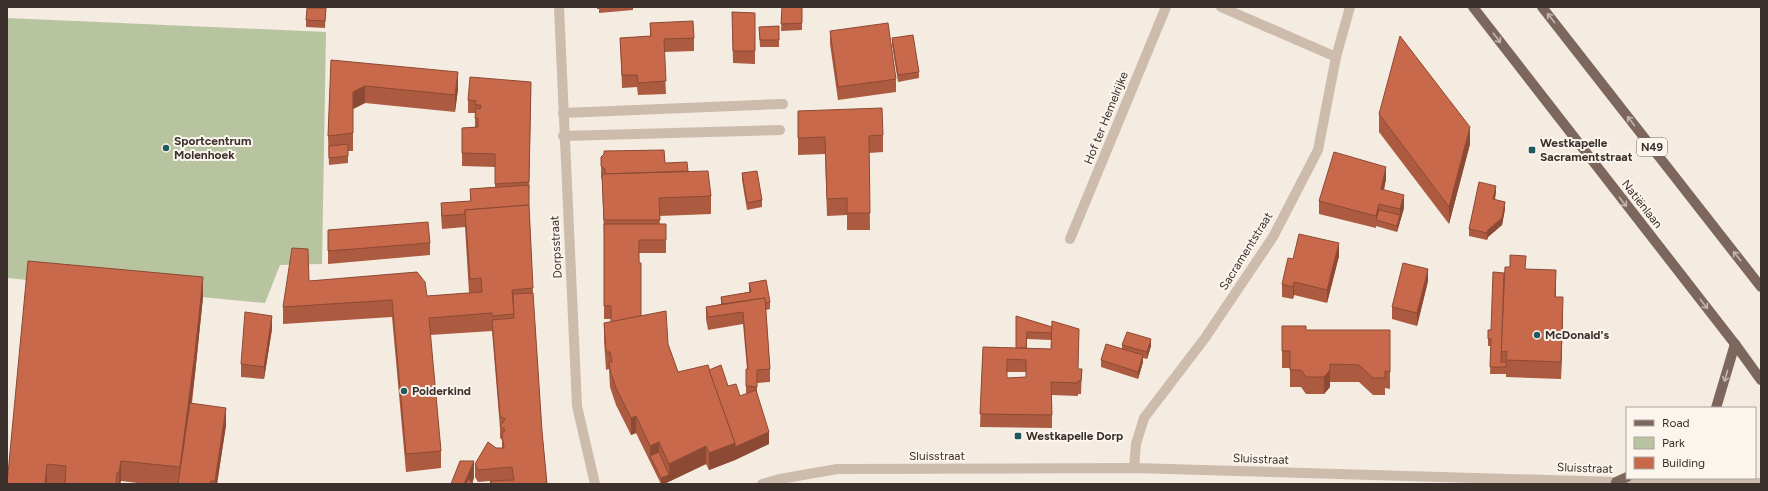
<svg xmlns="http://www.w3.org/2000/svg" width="1768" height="491" font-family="Figtree,sans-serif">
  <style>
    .green { fill: #b8c4a0 }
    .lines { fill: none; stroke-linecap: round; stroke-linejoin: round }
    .minor { stroke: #cdbbac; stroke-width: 10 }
    .major { stroke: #7d675c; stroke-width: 10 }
    .wall { fill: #ac5a40; fill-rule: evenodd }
    .shaded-wall { fill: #8c4a34 }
    .building { fill: #c8694b; stroke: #8c4a34; fill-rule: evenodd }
    .oneway { stroke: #c2b5ac }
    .poi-dot { fill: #1f5a5e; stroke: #fbf5ee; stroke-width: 1.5 }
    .labels { text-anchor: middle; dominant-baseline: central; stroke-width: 4; stroke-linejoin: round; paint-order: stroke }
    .shield { fill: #fbf5ee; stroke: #756b66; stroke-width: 1 }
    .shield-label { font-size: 11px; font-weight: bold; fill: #3b302b }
    .street-label { font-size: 12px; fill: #3b302b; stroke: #fbf5ee }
    .poi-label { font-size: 12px; font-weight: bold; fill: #3b302b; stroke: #fbf5ee; text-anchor: start }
  </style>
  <rect width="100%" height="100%" fill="#f4ebe1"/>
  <path class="green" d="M7,18L326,32L322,264L280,265L265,303L7,278Z"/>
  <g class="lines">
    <g class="minor">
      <path d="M559,7L577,406L595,484"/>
      <path d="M1221,7L1336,57"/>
      <path d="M563,113L783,104"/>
      <path d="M563,136L780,130"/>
      <path d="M1070,239L1166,7"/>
      <path d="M1134,468L1136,444L1144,418L1205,338L1273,237L1318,150L1336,57L1350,7"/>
      <path d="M762,484L780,479L837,469L1134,468L1616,482L1761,483"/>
    </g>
    <g class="major">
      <path d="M1473,7L1735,344L1761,380"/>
      <path d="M1542,7L1761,287"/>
      <path d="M1716,408L1735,344"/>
      <path d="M1616,482L1627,477"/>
    </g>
  </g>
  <g class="wall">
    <path d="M597,7H633V10L599,13V9H597Z"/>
    <path d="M782,7H802V30L781,31Z"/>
    <path d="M326,8L325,28L306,27V20Z"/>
    <path d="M732,12L755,13V64L733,63Z"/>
    <path d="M650,23L694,38V51L664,52L666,94L638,95L637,87L622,88L620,38L650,36Z"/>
    <path d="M779,26V47H760L759,27Z"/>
    <path d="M830,31L896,79V92L838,100L830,44Z"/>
    <path d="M892,38L919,72V78L898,82L892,45Z"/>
    <path d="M331,60L458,89L455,112L365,103L353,109V151H348V163L329,165L328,136Z"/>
    <path d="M531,82L529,205L533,293L542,431L547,484H490V481L512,479L478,482L475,477V464L496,448H502V440L500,438V428L492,331L430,335L441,451V468L406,472L392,317L283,324V307L309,281L427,296L469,293L465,227L442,229L441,215V203L470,201V189L495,187V167L462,166V128L475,127V113H468V100Z"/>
    <path d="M798,111L883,135V152L869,153L870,230H847V215L827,216L825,154L798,155Z"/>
    <path d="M1379,114L1470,144L1449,224L1379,132Z"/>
    <path d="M601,157L665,163L688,171L711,196V214L659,216L660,224H666V253H639L641,316L668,344L678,372L709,370L740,396L746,394V369H747L743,324L708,330L706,319V307L721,304V297L749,292V283L770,302V309L766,310L770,369V382L757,383V395L769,444L735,460L709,470L706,464L664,484H661L636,433L631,435L616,405L610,387L609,369L606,370L604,340V323L611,322V319H604V237L602,179L601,178Z"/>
    <path d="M742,173L762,200V207L747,210L742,180Z"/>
    <path d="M1386,179L1384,190L1404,208L1397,232L1376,226V228L1319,214V201Z"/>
    <path d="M1496,192L1495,200L1505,209L1502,225L1488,237L1487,240L1469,236V229Z"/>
    <path d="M328,230L430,243V255L328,264Z"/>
    <path d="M1339,256L1327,303L1294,295L1293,299L1282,297V284L1293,259Z"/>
    <path d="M1526,269L1556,287V297L1563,314L1561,379L1506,377V374H1490L1491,346H1488V339L1491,330L1504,273Z"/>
    <path d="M1428,281L1417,326L1392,319V307Z"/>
    <path d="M203,297L195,374L192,403L226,425L217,484H146L121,481L120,484H7Z"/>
    <path d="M1016,316L1052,327L1078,369H1082L1081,394H1078V396L1052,395V428L980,427L983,347L1016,348ZM1027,339L1052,340L1051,349L1027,348ZM1007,372H1026V377L1007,378Z"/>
    <path d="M1282,326L1306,330H1390V389L1385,388V395H1373L1359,382H1330V387L1324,394H1306L1301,387H1290V368H1282Z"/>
    <path d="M272,329L264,379L241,377V364Z"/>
    <path d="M1122,345L1151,346L1147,359L1143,358V362L1138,379L1101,367V360L1122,349Z"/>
  </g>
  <g class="shaded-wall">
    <path d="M458,72V89L455,112V95Z"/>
    <path d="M365,86V103L353,109V151V92Z"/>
    <path d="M1470,127V144L1449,224V207Z"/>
    <path d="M1386,167V179L1381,202V189Z"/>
    <path d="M1496,186V192L1493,206V199Z"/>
    <path d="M1404,195V208L1397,232V226L1400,215V209Z"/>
    <path d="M1505,202V209L1502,225L1488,237L1487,240V233L1488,230Z"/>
    <path d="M1379,204V217L1376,220V228V216Z"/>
    <path d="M1339,243V256L1327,303V290Z"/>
    <path d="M1428,269V281L1417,326V313Z"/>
    <path d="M1556,270V287L1555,314V297Z"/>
    <path d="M203,277V297L195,374L180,484V467Z"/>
    <path d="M1294,282V295L1293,299V287Z"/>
    <path d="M1563,297V314L1561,379V362Z"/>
    <path d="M272,316V329L264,379V367Z"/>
    <path d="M1151,339V346L1147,359V352Z"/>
    <path d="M1143,355V362L1138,379V372Z"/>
    <path d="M1330,370V387L1324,394V377Z"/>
    <path d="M226,408V425L217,484H215Z"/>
    <path d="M636,416V433L631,435V418Z"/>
    <path d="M769,432V444L735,460L709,470V453L735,443Z"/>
    <path d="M659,442V459L650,456V446Z"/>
    <path d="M706,446V464L664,484H661V478L669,475V464Z"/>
    <path d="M121,461V481L120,484H119V473Z"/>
    <path d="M474,461V478L472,484H464Z"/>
    <path d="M47,464V484H45Z"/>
  </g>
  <g class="building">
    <path d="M782,7H802V23L781,24Z"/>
    <path d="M307,8H326L325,21L306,20Z"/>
    <path d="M732,12L755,13V51H733Z"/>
    <path d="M693,21L694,38L664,39L666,81L638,83L637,75H622L620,38L651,36L650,23Z"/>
    <path d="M888,23L896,79L838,87L830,31Z"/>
    <path d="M779,26V40H760L759,27Z"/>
    <path d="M913,35L919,72L898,75L892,38Z"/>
    <path d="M1400,36L1470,127L1449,207L1379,114Z"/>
    <path d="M331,60L458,72L455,95L365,86L353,92V133L328,136Z"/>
    <path d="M470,77L531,82L529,182L495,184V154L462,153V128L478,127V118H475L476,108L480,109L481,105H475L476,101L468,100Z"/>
    <path d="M882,108L883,135L869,136L870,213H847V198L827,199L825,137L798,138V111Z"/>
    <path d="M348,144V156L329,158V146Z"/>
    <path d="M664,150L665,163L687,162L688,171L605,174V169L601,166V157L604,154V151Z"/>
    <path d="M1334,152L1386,167L1381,189L1404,195L1400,209L1379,204L1376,216L1319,201Z"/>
    <path d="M708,171L711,196L659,198L660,220H604L602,176L604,174Z"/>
    <path d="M757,171L762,200L747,203L742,173Z"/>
    <path d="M1479,182L1496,186L1493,199L1505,202L1502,218L1488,230L1487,233L1469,229Z"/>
    <path d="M529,185V205L465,210V214L442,216L441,203L471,201L470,189Z"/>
    <path d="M529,205L533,288L512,290L514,314L492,316V313L429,318L441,451L406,454L392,300L283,307L292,248L308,249L309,281L417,272L425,282L427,296L482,292L481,278L470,279L465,210Z"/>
    <path d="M1379,210L1400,215L1397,226L1376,220Z"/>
    <path d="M428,222L430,243L328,251V230Z"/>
    <path d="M604,224H666V240H639V263H641V316L611,322V306H604Z"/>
    <path d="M1299,234L1339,243L1327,290L1294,282L1293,287L1282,284L1288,258L1293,259Z"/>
    <path d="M1510,255L1526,256L1525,269L1556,270L1555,297H1563L1561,362L1506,360L1507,351L1501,352L1505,267H1510Z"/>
    <path d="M28,261L203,277L195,353L180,467L121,461L119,473H117L116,484H65L66,466L47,464L45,484H7Z"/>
    <path d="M1403,263L1428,269L1417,313L1392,307Z"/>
    <path d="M1493,272L1504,273L1501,362H1506V367H1490L1491,339H1488V330H1491Z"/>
    <path d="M766,280L770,302L765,303V298L722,304L721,297L751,292L749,283Z"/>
    <path d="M533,293L542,431L547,484H492L490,481L514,480L512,467L478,470L475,464L488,442L496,448H504L502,434L505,430L500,426L505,419L500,416L492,320L514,318L513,294Z"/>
    <path d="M765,298L770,369L757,370V387L746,386V369H748L743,312L708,317L706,307Z"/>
    <path d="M666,311L668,344L678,372L708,365L735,443L709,453L706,446L669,464L659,442L650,446L636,416L631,418L616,388L610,370L609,362H612L610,352H606L604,323Z"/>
    <path d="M245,312L272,316L264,367L241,364Z"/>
    <path d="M1016,316L1052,327V333L1027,332L1026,348H1016Z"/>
    <path d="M1052,321L1079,329L1078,369H1082L1081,381H1078V383L1051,382L1052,415L980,414L983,347L1051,349ZM1007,359L1026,360V377L1007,378Z"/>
    <path d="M1282,326H1306V330H1390V372L1385,371V378H1373L1359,365L1330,364V370L1324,377H1306L1301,370H1290V351H1282Z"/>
    <path d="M1127,332L1151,339L1147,352L1122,345Z"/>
    <path d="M1106,344L1143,355L1138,372L1101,360Z"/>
    <path d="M721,365L728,386L736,384L740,396L756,390L769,432L735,447V443L709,370Z"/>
    <path d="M190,403L226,408L215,481H211L210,484H178Z"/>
    <path d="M659,452L669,475L661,478L650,456Z"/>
    <path d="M460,461H474L464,484H451Z"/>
    <path d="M468,479L474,484H466Z"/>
  </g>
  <defs><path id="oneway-shaft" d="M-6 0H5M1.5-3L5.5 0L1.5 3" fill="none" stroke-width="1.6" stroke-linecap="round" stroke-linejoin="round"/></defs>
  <g class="oneway">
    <use href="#oneway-shaft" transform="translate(1551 18) rotate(-128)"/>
    <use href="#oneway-shaft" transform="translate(1497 38) rotate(53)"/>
    <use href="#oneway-shaft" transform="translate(1631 121) rotate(-128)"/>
    <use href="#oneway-shaft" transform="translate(1623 202) rotate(52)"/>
    <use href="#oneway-shaft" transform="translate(1737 256) rotate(-128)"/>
    <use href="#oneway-shaft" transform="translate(1704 304) rotate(52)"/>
    <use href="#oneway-shaft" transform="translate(1726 376) rotate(105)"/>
  </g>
  <g class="poi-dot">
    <circle cx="166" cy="148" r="4"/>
    <rect x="1528" y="146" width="8" height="8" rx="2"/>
    <circle cx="1537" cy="335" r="4"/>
    <circle cx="404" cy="391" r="4"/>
    <rect x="1014" y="432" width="8" height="8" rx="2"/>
  </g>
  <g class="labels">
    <rect class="shield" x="1637" y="138" width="30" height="18" rx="3"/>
    <g class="shield-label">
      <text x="1652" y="147">N49</text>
    </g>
    <g class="street-label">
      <text transform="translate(1106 118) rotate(-68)">Hof ter Hemelrijke</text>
      <text transform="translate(1642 204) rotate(52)">Natiënlaan</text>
      <text transform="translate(556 247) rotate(-93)">Dorpsstraat</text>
      <text transform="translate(1246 251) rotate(-58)">Sacramentstraat</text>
      <text x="937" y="456">Sluisstraat</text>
      <text transform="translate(1261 459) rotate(2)">Sluisstraat</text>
      <text transform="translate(1585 468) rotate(2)">Sluisstraat</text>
    </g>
    <g class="poi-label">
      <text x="174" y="141">Sportcentrum<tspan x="174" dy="14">Molenhoek</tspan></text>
      <text x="1540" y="143">Westkapelle<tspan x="1540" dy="14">Sacramentstraat</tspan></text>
      <text x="1545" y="335">McDonald's</text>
      <text x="412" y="391">Polderkind</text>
      <text x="1026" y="436">Westkapelle Dorp</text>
    </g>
  </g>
  <rect width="1768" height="491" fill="none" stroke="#3b302b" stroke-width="16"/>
  <rect x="1626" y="407" width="130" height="72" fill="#fbf5ee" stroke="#aea6a0"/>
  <rect x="1634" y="420" width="20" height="6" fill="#7d675c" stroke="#aea6a0"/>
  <text x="1662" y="427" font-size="12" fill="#3b302b">Road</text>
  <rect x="1634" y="437" width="20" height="12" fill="#b8c4a0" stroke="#aea6a0"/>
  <text x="1662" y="447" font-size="12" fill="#3b302b">Park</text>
  <rect x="1634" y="457" width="20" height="12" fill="#c8694b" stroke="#aea6a0"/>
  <text x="1662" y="467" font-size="12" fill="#3b302b">Building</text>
</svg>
